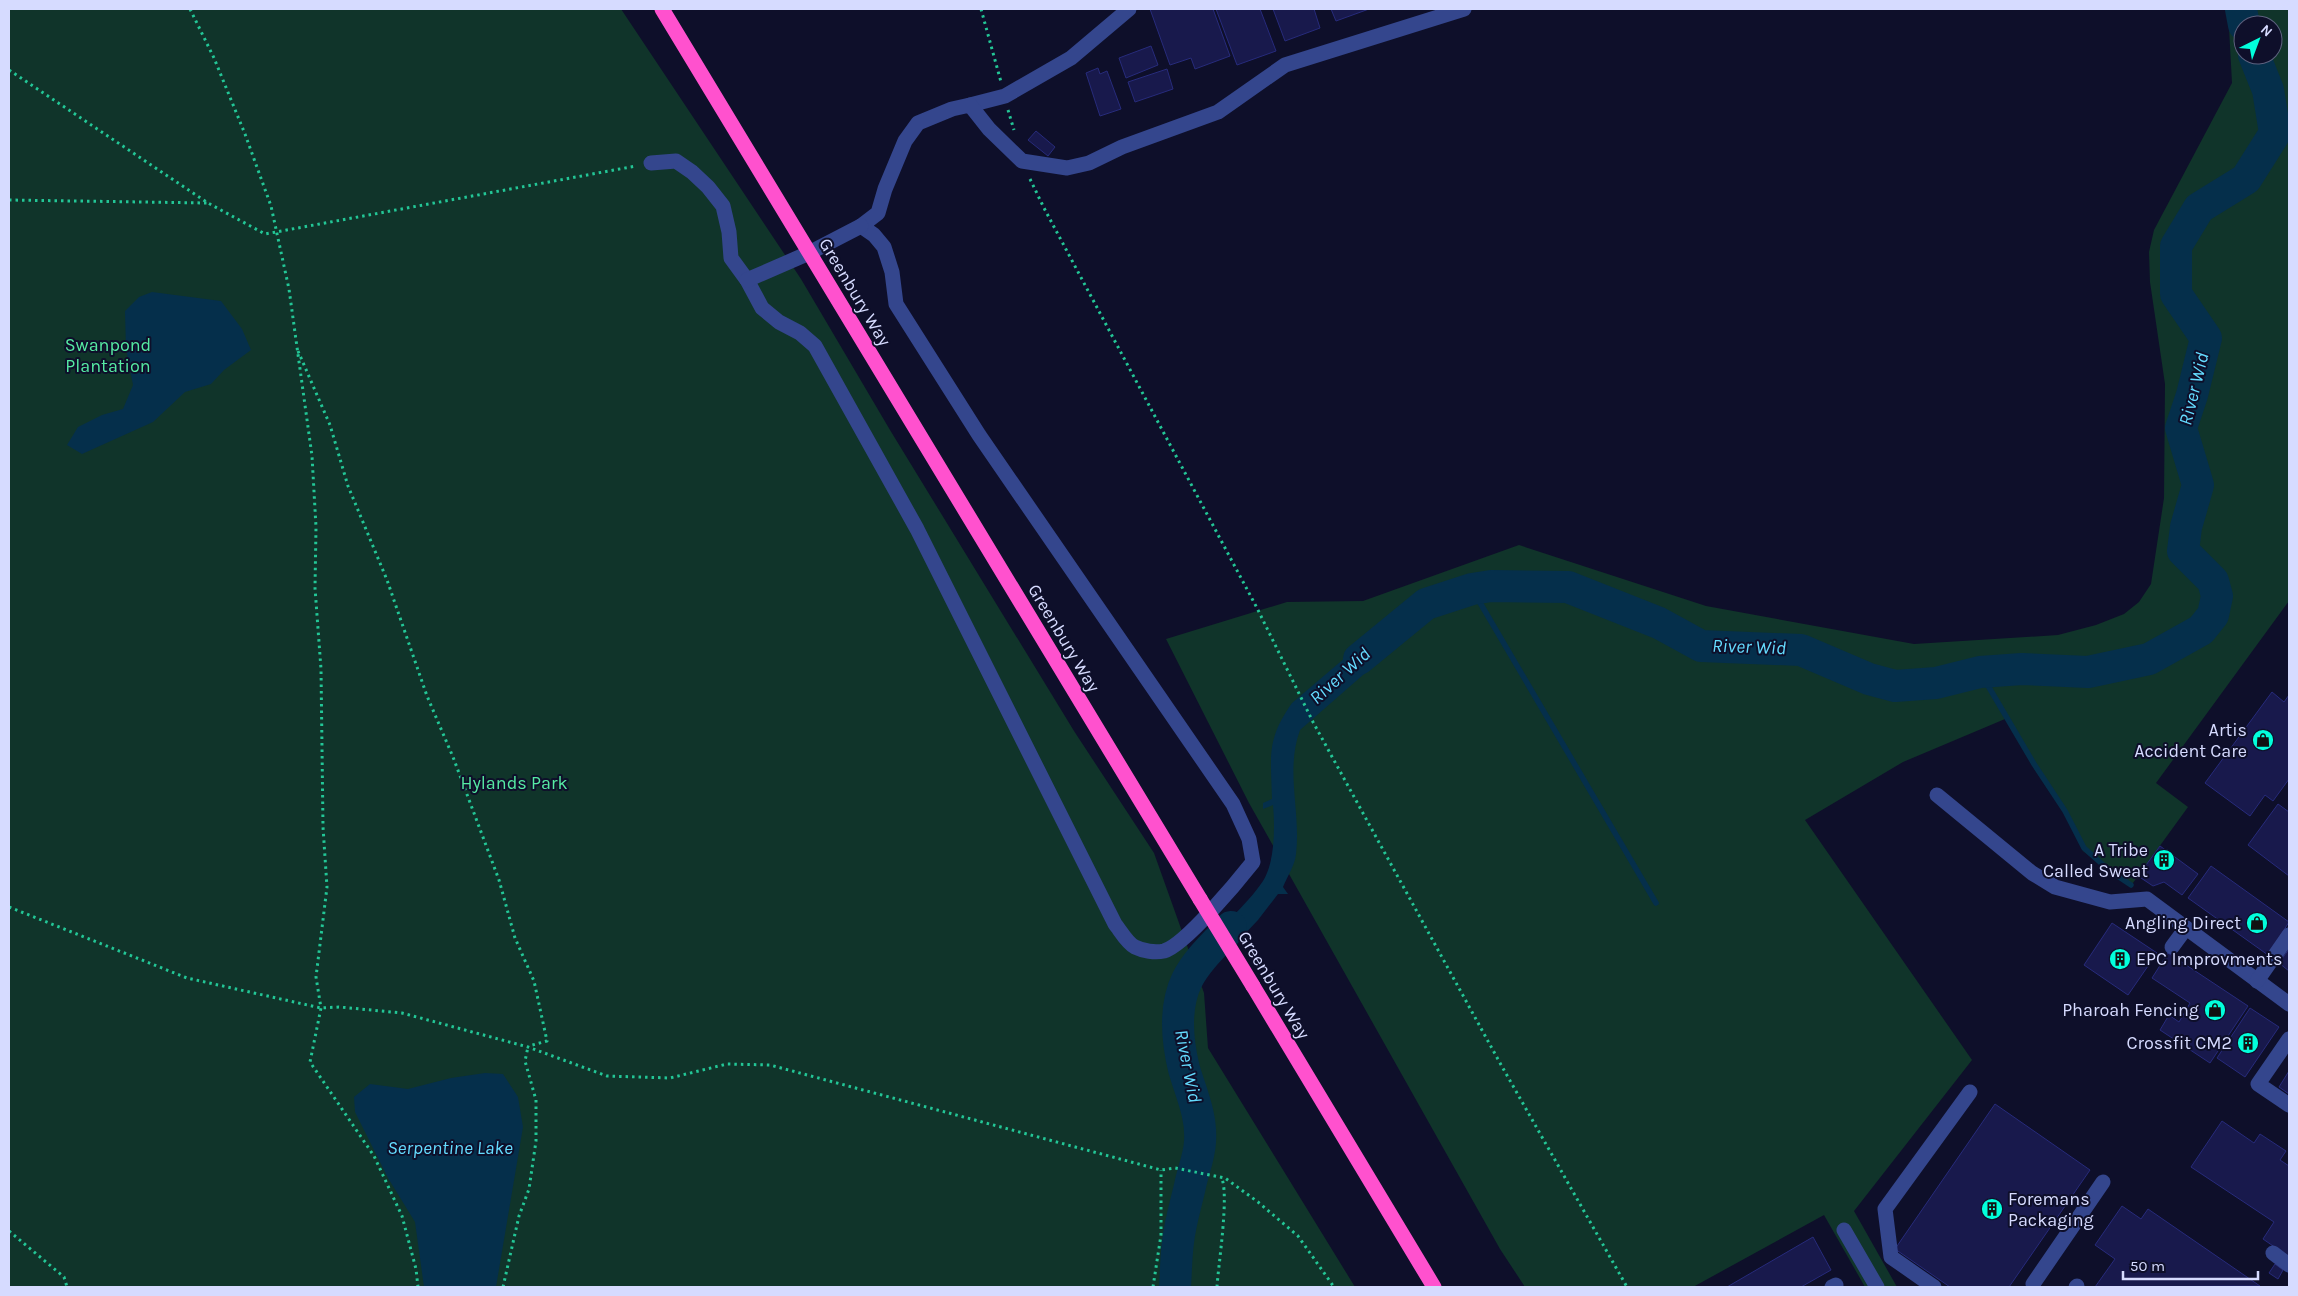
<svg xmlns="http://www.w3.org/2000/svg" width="2298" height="1296" font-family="Karla,sans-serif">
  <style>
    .green { fill: #10342a; fill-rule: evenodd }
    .water { fill: #052f4b }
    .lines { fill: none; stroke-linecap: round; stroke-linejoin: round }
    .stream { stroke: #052f4b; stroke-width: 5.5 }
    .river { stroke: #052f4b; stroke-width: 32 }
    .building { fill: #18194c; stroke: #272b7b }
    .path { stroke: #23c696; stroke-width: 3; stroke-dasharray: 2.5 4; stroke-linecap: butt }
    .minor { stroke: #34468d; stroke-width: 15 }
    .highway { stroke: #ff51ce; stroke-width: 15 }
    .highway-bridge { stroke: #ff51ce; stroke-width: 15 }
    .labels { text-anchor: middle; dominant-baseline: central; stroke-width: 4; stroke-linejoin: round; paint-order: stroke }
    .street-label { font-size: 18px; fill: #d6dbff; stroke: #0e0f2a }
    .park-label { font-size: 18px; fill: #56eba3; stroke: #0e0f2a }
    .poi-label { font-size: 18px; fill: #d6dbff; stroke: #0e0f2a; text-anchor: end }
    .water-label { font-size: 19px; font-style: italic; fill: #64dcff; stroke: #0e0f2a }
  </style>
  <rect width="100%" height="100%" fill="#0e0f2a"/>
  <g class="green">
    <path d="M9,9H621L801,279L890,430L1074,731L1154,853L1204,993L1208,1048L1355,1287H9Z"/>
    <path d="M2228,9H2289V601L2156,783L2188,807L2130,887L2083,851L2064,813L2035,770L2005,719L1903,762L1805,820L1972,1060L1854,1211L1897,1287H1865L1824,1215L1693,1287H1525L1500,1249L1249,803L1166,639L1287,602L1363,601L1519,545L1706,606L1914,644L2058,635L2096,625L2124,614L2139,602L2151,584L2164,498L2165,384L2150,282L2149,252L2154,230L2232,83ZM2243,25H2273V55H2243Z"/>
  </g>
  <g class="water">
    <path d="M152,292L221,301L242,329L251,350L224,370L211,384L185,392L153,422L82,454L67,445L78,427L102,415L123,409L133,385L126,349L125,311L139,297Z"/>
    <path d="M1386,623L1403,640L1300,730C1285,771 1301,811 1296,854C1295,865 1287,877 1283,887L1288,894H1278L1258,920L1210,971L1196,952C1217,931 1247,905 1263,881C1275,862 1275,827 1273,805L1263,809V803L1272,799C1271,756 1266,740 1292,703Z"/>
    <path d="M485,1073L503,1074L518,1097L523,1127L496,1287H424L415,1222L388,1178L355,1112L354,1097L370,1084L408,1089L451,1078Z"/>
  </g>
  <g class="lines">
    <g class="stream">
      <path d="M1472,589L1656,903"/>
      <path d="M1980,672L2034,764L2065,811L2084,848L2110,871L2131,885"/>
    </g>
    <g class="river">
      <path d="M2241,9L2244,25"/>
      <path d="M1359,659L1426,604L1472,589L1491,586L1568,587L1659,623L1701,646L1801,650L1869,679L1895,686L1936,683L1980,672L2022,669L2088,672L2149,659L2201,630L2213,615L2217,596L2213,581L2183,551L2186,527L2198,485L2181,428L2192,395L2206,338L2176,294V246L2199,208L2246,179L2275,133L2268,90L2254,55"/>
      <path d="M1175,1287C1176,1272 1176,1257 1178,1242C1180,1223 1186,1204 1190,1186C1193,1171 1199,1158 1200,1142C1202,1116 1191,1093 1184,1069C1177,1040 1174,1007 1187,980C1197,960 1216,943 1231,927"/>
    </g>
  </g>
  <g class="building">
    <path d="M1150,9H1213L1230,56L1195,69L1191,58L1170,65Z"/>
    <path d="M1216,9H1260L1276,51L1237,65Z"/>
    <path d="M1273,9H1314L1320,28L1285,41Z"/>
    <path d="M1331,9H1369L1336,21Z"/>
    <path d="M1151,46L1158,65L1126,78L1119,58Z"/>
    <path d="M1098,68L1100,74L1107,71L1121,109L1100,116L1086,73Z"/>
    <path d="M1167,69L1173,89L1135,102L1128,82Z"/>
    <path d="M1036,131L1055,147L1048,156L1028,140Z"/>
    <path d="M2272,692L2284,702L2289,695V779L2273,801L2265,795L2250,816L2205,783Z"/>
    <path d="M2278,804L2289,812V876L2248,845Z"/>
    <path d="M2160,846L2198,874L2182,895L2164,882L2153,886L2138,876Z"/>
    <path d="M2211,866L2289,922L2268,955L2188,898Z"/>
    <path d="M2112,923L2157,953L2128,995L2084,965Z"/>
    <path d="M2289,949V971L2279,963Z"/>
    <path d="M2168,953L2248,1006L2210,1063L2160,1030L2169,1015L2179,1022L2190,1003L2152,978Z"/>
    <path d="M2250,1008L2279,1027L2245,1077L2217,1058Z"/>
    <path d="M2289,1071V1094L2279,1087Z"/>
    <path d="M1995,1104L2090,1170L2009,1287H1950L1895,1249Z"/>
    <path d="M2222,1121L2254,1143L2260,1134L2286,1151L2280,1160L2289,1166V1257L2263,1239L2274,1222L2191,1167Z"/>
    <path d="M2122,1206L2141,1219L2148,1209L2260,1286L2095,1287L2115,1259L2095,1245Z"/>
    <path d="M1813,1237L1831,1270L1801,1287H1727Z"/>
    <path d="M2275,1264L2283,1270L2278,1279L2269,1273Z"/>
  </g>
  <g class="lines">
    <g class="path">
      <path d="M190,9L214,58L245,134L271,206L289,289L312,456L316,527L315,588L321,669L323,827L327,887L316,977L321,1008L310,1062L374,1156L402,1216L416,1269L418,1287"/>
      <path d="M981,9L1001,82"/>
      <path d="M9,70L208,203L265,234L636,166"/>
      <path d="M1008,110L1014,130"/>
      <path d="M1030,179L1044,208L1257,608L1313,722L1500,1063L1627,1287"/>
      <path d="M9,200L208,203"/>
      <path d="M298,351L330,425L348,486L387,580L427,696L453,757L499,880L515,938L534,981L547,1041L529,1046"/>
      <path d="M9,907L187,978L321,1008L339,1007L402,1013L528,1047L607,1076L670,1078L727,1064L770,1065L1161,1170L1175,1168L1225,1178L1258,1202L1298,1236L1334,1287"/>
      <path d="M9,1231L64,1277L67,1287"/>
      <path d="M503,1287L519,1216L529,1189L536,1141V1100L525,1061L528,1047"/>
      <path d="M1153,1287L1161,1235V1170"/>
      <path d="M1217,1287C1218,1267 1230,1191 1221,1177"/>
    </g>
    <g class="minor">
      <path d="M970,105L1005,96L1071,58L1129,9"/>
      <path d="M651,163L676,161L692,172L708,187L723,206L729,232L731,258L747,280L762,308L779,322L800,333L815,346L917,529L1115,924C1120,930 1127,943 1135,947C1143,951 1155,953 1164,951C1185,945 1238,881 1253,862L1249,839L1233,804L979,435L896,304L892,272L884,247L874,235L861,226L878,213L885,189L905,141L918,123L952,109L970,105L989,129L1022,161L1067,168L1089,163L1122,147L1218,112L1285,65L1464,9"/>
      <path d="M747,280L809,253L861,226"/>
      <path d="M1937,795L2032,873L2055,887L2110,902L2147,899L2289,1004"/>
      <path d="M2172,947L2186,928"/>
      <path d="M2257,981L2289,935"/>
      <path d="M2289,1039L2258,1084L2289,1105"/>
      <path d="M1844,1230L1877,1287"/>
      <path d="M2273,1253L2289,1265"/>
      <path d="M2033,1284L2103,1182"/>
      <path d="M1832,1287L1836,1285"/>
      <path d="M1934,1287L1891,1257L1885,1209L1970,1092"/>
      <path d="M2076,1287L2077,1286"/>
    </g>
    <g class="highway">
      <path d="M662,9L1200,899"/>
      <path d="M1253,986L1434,1287"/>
    </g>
    <path class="highway-bridge" d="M1200,899L1253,986"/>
  </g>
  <defs>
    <g id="shop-disc" transform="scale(1.125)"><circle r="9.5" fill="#02ffdc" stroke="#0e0f2a"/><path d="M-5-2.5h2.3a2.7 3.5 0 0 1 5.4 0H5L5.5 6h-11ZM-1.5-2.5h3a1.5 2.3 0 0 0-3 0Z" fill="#111"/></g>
    <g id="building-disc" transform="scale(1.125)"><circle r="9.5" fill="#02ffdc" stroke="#0e0f2a"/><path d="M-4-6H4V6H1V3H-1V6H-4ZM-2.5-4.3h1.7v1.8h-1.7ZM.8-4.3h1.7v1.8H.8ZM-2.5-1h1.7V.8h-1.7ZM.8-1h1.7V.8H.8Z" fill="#111"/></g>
  </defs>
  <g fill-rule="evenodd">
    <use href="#shop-disc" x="2263" y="740"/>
    <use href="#building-disc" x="2164" y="860"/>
    <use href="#shop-disc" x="2257" y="923"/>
    <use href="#building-disc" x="2120" y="959"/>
    <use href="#shop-disc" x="2215" y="1010"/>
    <use href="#building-disc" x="2248" y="1043"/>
    <use href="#building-disc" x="1992" y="1209"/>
  </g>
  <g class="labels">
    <g class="street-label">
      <text transform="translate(855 292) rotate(59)">Greenbury Way</text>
      <text transform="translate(1064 638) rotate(59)">Greenbury Way</text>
      <text transform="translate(1274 985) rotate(59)">Greenbury Way</text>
    </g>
    <g class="park-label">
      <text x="108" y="345">Swanpond<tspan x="108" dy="21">Plantation</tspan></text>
      <text x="514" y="783">Hylands Park</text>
    </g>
    <g class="poi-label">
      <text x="2247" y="730">Artis<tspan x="2247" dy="21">Accident Care</tspan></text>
      <text x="2148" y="850">A Tribe<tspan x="2148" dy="21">Called Sweat</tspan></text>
      <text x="2241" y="923">Angling Direct</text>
      <text x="2136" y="959" text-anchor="start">EPC Improvments</text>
      <text x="2199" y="1010">Pharoah Fencing</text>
      <text x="2232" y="1043">Crossfit CM2</text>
      <text x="2008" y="1199" text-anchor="start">Foremans<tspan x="2008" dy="21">Packaging</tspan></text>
    </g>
    <g class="water-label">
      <text transform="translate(2194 389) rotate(-76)">River Wid</text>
      <text transform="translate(1749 647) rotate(2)">River Wid</text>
      <text transform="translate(1340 676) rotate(-42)">River Wid</text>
      <text transform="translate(1188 1066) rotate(79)">River Wid</text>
      <text x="450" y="1148">Serpentine Lake</text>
    </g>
  </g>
  <rect width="2298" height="1296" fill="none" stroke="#d6dbff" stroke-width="20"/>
  <g transform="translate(2258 40) rotate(42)"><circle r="24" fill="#0e0f2a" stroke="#5e617f"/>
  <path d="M0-4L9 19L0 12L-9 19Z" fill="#02ffdc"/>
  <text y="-8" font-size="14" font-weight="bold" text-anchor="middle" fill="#d6dbff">N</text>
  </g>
  <path d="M2123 1271v8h135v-8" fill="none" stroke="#d6dbff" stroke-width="2.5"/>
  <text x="2130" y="1271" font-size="15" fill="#d6dbff" stroke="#0e0f2a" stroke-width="4" paint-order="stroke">50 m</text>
</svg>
